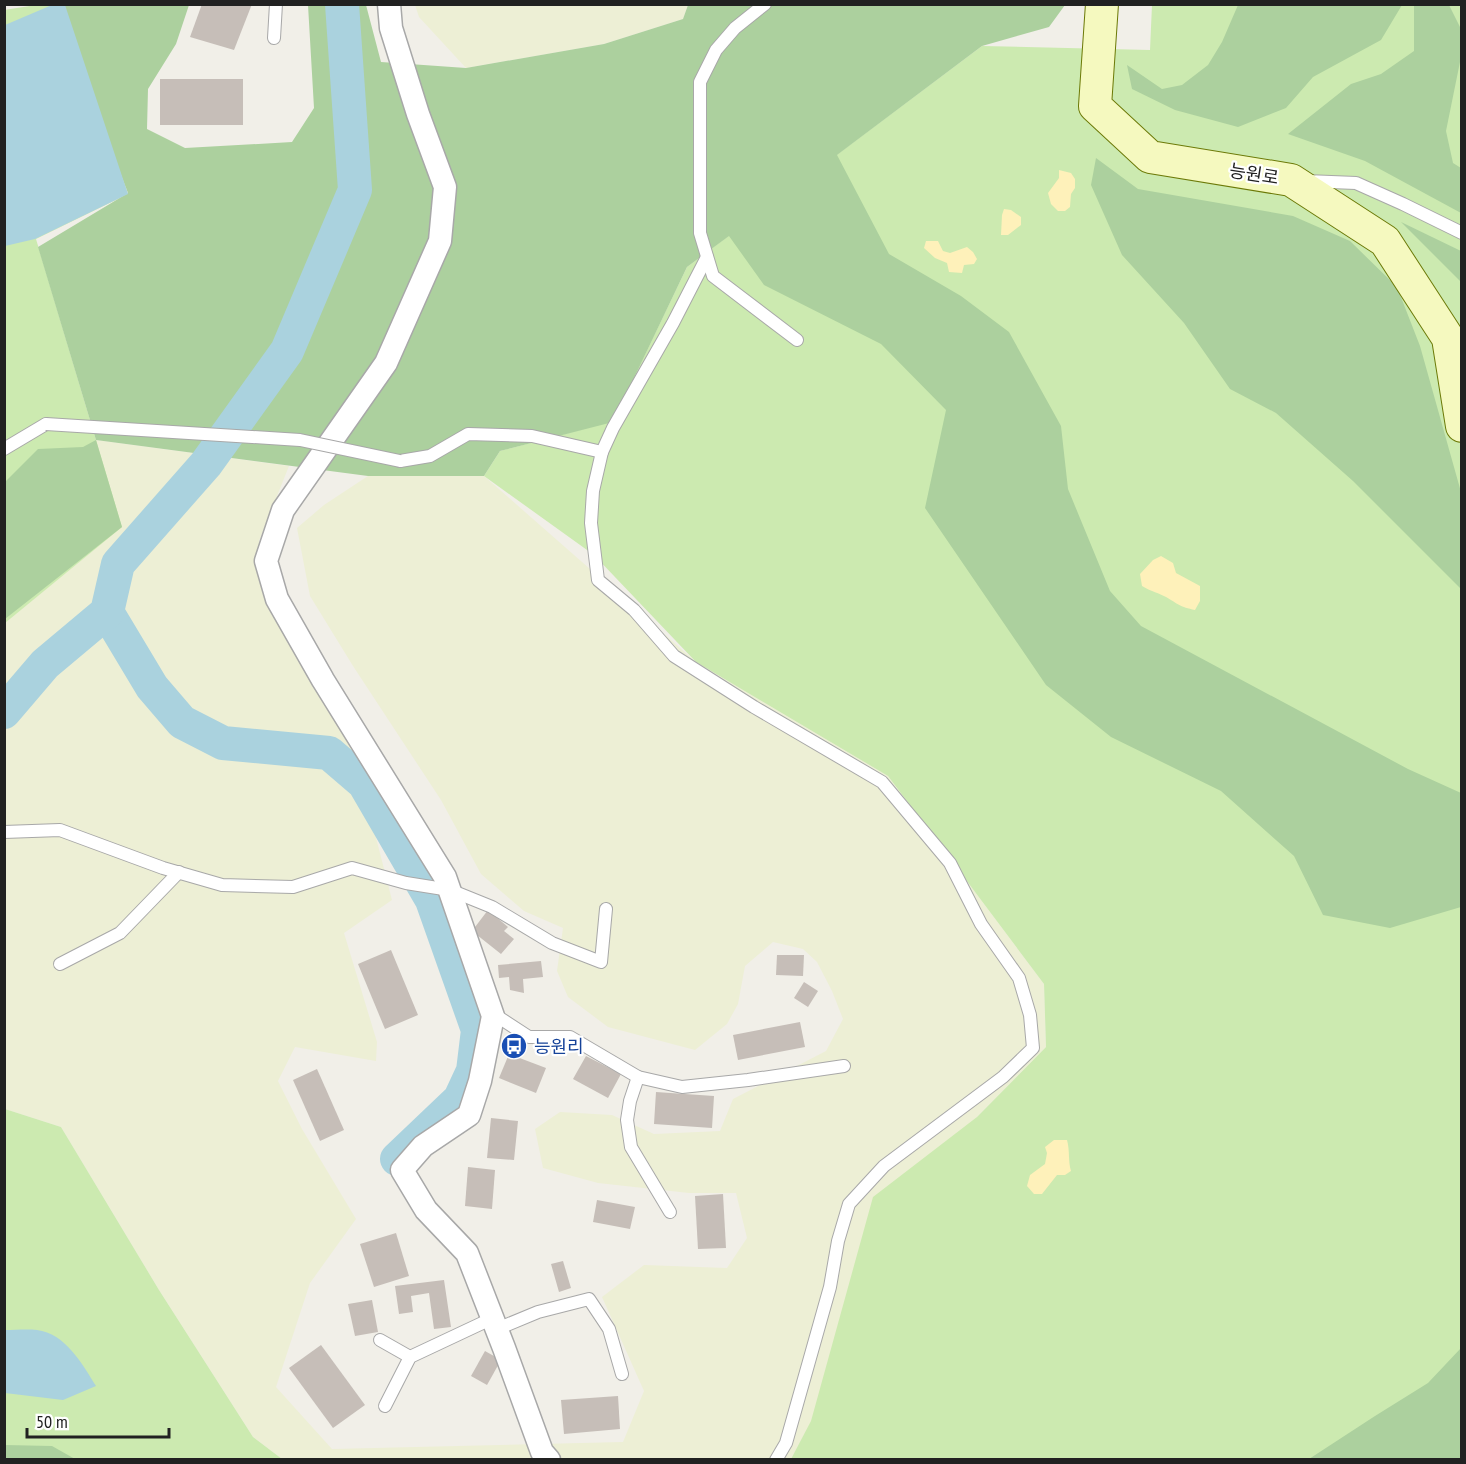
<svg xmlns="http://www.w3.org/2000/svg" width="1466" height="1464" font-family="'PT Sans Narrow','Noto Sans KR',sans-serif">
  <style>
    .farmland { fill: #edefd5 }
    .grass { fill: #cceab0 }
    .forest { fill: #acd09e }
    .sand { fill: #fef1ba }
    .water { fill: #aad2de }
    .lines { fill: none; stroke-linecap: round; stroke-linejoin: round }
    .river { stroke: #aad2de; stroke-width: 34 }
    .building { fill: #c6beb8 }
    .lane-casing { stroke: #a8a8a8; stroke-width: 14 }
    .street-casing { stroke: #a8a8a8; stroke-width: 25 }
    .secondary-casing { stroke: #6c7a07; stroke-width: 34 }
    .lane { stroke: #fff; stroke-width: 12 }
    .street { stroke: #fff; stroke-width: 22 }
    .secondary { stroke: #f5f9bf; stroke-width: 32 }
    .lane-bridge-casing { stroke: #a8a8a8; stroke-width: 14; stroke-linecap: butt }
    .lane-bridge { stroke: #fff; stroke-width: 12 }
    .labels { text-anchor: middle; dominant-baseline: central; stroke-width: 4.5; stroke-linejoin: round; paint-order: stroke }
    .street-label { font-size: 18px; fill: #212121; stroke: #fff }
    .transit-label { font-size: 18px; fill: #164399; stroke: #fff; text-anchor: start }
  </style>
  <rect width="100%" height="100%" fill="#f1efe8"/>
  <g class="farmland">
    <path d="M415,5H688L683,19L604,44L466,68L419,17Z"/>
    <path d="M96,440L289,466L259,541L304,665L352,744L392,900L344,933L377,1042L376,1061L295,1047L278,1081L302,1129L356,1219L310,1283L276,1387L332,1449L623,1442L644,1391L602,1297L644,1265L727,1268L747,1238L736,1193H689L598,1183L543,1168L535,1129L560,1112L612,1115L654,1134L720,1131L733,1099L826,1051L843,1019L832,991L817,962L803,949L773,942L745,966L738,1004L727,1024L695,1050L608,1027L568,997L557,971L563,928L524,911L481,874L441,800L353,666L310,596L297,528L324,505L368,476H484L696,662L888,776L1044,984L1046,1047L977,1117L791,1459H282L253,1437L159,1290L61,1127L5,1109V619Z"/>
  </g>
  <g class="grass">
    <path d="M36,5H65L128,194L36,239L122,527L5,623L4,10Z"/>
    <path d="M1152,5H1461V1459H791L811,1421L873,1197L977,1117L1046,1047L1044,984L888,776L696,662L594,555L484,476L500,451L613,421L687,267L982,46L1150,50Z"/>
    <path d="M5,1109L61,1127L159,1290L253,1437L282,1459L5,1460Z"/>
  </g>
  <g class="forest">
    <path d="M55,5H189L176,44L148,89L147,129L185,148L292,142L314,108L308,5H366L381,62L466,68L604,44L683,19L688,5H1065L1049,27L982,46L837,155L889,254L961,296L1009,332L1061,426L1068,489L1110,591L1141,626L1408,769L1461,793V907L1390,928L1323,915L1294,856L1221,791L1111,737L1046,685L925,508L946,410L881,344L764,285L729,236L687,267L613,422L500,451L484,476H368L96,440L122,527L5,619V482L38,449L83,447L96,440L38,247L128,193Z"/>
    <path d="M1238,5V4L1402,5L1381,40L1313,77L1286,108L1238,127L1175,110L1132,89L1127,65L1162,89L1182,85L1208,65L1222,42Z"/>
    <path d="M1414,5H1449L1462,31L1461,57L1446,131L1453,163L1461,168V213L1365,161L1288,134L1351,84L1381,74L1414,51Z"/>
    <path d="M1096,158L1138,189L1293,216L1350,241L1397,287L1420,346L1461,492V589L1353,481L1276,413L1230,389L1184,323L1122,255L1091,185Z"/>
    <path d="M1401,222L1461,251V282Z"/>
    <path d="M1461,1348V1459H1309L1375,1416L1428,1383Z"/>
    <path d="M5,1445L52,1446L75,1459H5Z"/>
  </g>
  <g class="sand">
    <path d="M1059,170L1071,173L1075,179V188L1071,194L1070,207L1065,211H1058L1051,204L1048,193L1059,178Z"/>
    <path d="M1004,209L1011,210L1021,217V225L1008,235H1001L1002,215Z"/>
    <path d="M926,241H938L943,251L950,253L967,247L973,252L977,259L974,264L964,265L962,273L949,272L947,263L935,258L924,248Z"/>
    <path d="M1161,556L1173,563L1176,573L1200,586V601L1195,610C1180,607 1178,604 1166,597C1159,593 1152,592 1142,586L1140,574L1153,560Z"/>
    <path d="M1054,1140H1067C1070,1151 1068,1161 1071,1171L1065,1175H1057L1042,1194H1034L1027,1186L1030,1175L1045,1164L1047,1153L1045,1147Z"/>
  </g>
  <g class="water">
    <path d="M52,5H65L128,194L35,239L5,246V25Z"/>
    <path d="M5,1330C15,1330 27,1329 37,1330C65,1333 83,1365 96,1386L63,1400L5,1393Z"/>
  </g>
  <g class="lines">
    <g class="river">
      <path d="M107,612L152,687L182,722L223,743L329,753L364,783L432,900L478,1030L473,1071L460,1099L397,1159"/>
      <path d="M4,712L45,664L107,612L118,564L206,464L287,351L355,190L342,4"/>
    </g>
  </g>
  <g class="building">
    <path d="M202,4H252L234,50L190,37Z"/>
    <rect x="160" y="79" width="83" height="46"/>
    <path d="M488,910L508,927L504,931L514,939L501,954L472,931Z"/>
    <path d="M391,950L418,1015L385,1029L358,964Z"/>
    <path d="M777,955H804L803,976L776,975Z"/>
    <path d="M541,961L543,977L523,979L524,993L510,990L509,977L499,978L498,965Z"/>
    <path d="M804,982L818,991L808,1007L794,998Z"/>
    <path d="M800,1022L805,1047L738,1060L733,1035Z"/>
    <path d="M509,1054L546,1068L536,1093L499,1078Z"/>
    <path d="M586,1056L621,1074L608,1098L573,1079Z"/>
    <path d="M317,1069L344,1130L320,1141L293,1080Z"/>
    <path d="M656,1092L714,1096L712,1128L654,1124Z"/>
    <path d="M491,1118L518,1121L514,1160L487,1158Z"/>
    <path d="M468,1167L495,1170L492,1209L465,1206Z"/>
    <path d="M723,1194L726,1248L698,1249L695,1196Z"/>
    <path d="M597,1200L635,1207L630,1229L593,1222Z"/>
    <path d="M396,1233L409,1276L374,1287L360,1244Z"/>
    <path d="M563,1261L571,1288L559,1292L551,1264Z"/>
    <path d="M444,1280L451,1327L434,1329L429,1293L411,1296L413,1312L399,1314L395,1286Z"/>
    <path d="M372,1300L378,1332L355,1336L348,1304Z"/>
    <path d="M321,1345L365,1405L333,1428L289,1368Z"/>
    <path d="M485,1351L501,1360L487,1385L471,1376Z"/>
    <path d="M618,1396L620,1429L564,1434L561,1400Z"/>
  </g>
  <g class="lines">
    <g class="lane-casing">
      <g id="lane">
        <path d="M765,4L735,28L716,50L700,82V233L713,276L797,340"/>
        <path d="M274,38L276,4"/>
        <path d="M1306,181L1356,183L1403,204L1462,233"/>
        <path d="M4,449L46,424"/>
        <path d="M602,452L593,491L591,523L598,580L634,610L674,656L754,707L882,782L950,863L981,924L1019,978L1030,1015L1033,1048L1003,1077L884,1166L849,1204L838,1241L830,1287L786,1443L776,1460"/>
        <path d="M400,461L430,456L468,434L532,436L602,452L613,428L673,323L707,257"/>
        <path d="M4,832L60,830L163,868L222,885L293,887L352,868L406,883L450,890L492,907L552,943L601,962L606,909"/>
        <path d="M60,964L120,933L179,872"/>
        <path d="M492,1013L529,1037H570L638,1077L682,1087L748,1080L844,1066"/>
        <path d="M638,1077L630,1101L627,1120L631,1147L670,1212"/>
        <path d="M497,1329L538,1312L589,1299L609,1329L622,1374"/>
        <path d="M380,1340L410,1357"/>
        <path d="M385,1406L410,1357L493,1318"/>
      </g>
    </g>
    <g class="street-casing">
      <path id="street" d="M389,4L391,28L418,114L445,187L440,241L386,363L283,510L266,561L277,599L323,680L445,877L493,1016L480,1081L469,1115L423,1146L402,1170L426,1210L467,1253L504,1348L542,1452L549,1460"/>
    </g>
    <g class="secondary-casing">
      <path id="secondary" d="M1102,4L1095,106L1150,157L1291,180L1385,241L1448,338L1462,426"/>
    </g>
    <use href="#lane" class="lane"/>
    <use href="#street" class="street"/>
    <use href="#secondary" class="secondary"/>
    <g class="lane-bridge-casing">
      <path id="lane-bridge" d="M46,424L300,440L400,461"/>
    </g>
    <use href="#lane-bridge" class="lane-bridge"/>
  </g>
  <defs>
    <g id="bus-disc" transform="scale(1.35)"><circle r="9.5" fill="#1a4fb4" stroke="#fff"/><path d="M-5-6H5V4H4V6H2V4H-2V6H-4V4H-5ZM-3.5-4V0h7V-4ZM-3.5 1.2v1.5H-2V1.2ZM2 1.2v1.5H3.5V1.2Z" fill="#fff"/></g>
  </defs>
  <g fill-rule="evenodd">
    <use href="#bus-disc" x="514" y="1046"/>
  </g>
  <g class="labels">
    <g class="street-label">
      <text transform="translate(1254 174) rotate(9)">능원로</text>
    </g>
    <g class="transit-label">
      <text x="534" y="1046">능원리</text>
    </g>
  </g>
  <rect width="1466" height="1464" fill="none" stroke="#212121" stroke-width="12"/>
  <path d="M27 1428v9h142v-9" fill="none" stroke="#212121" stroke-width="3"/>
  <text x="36" y="1428" font-size="18" fill="#212121" stroke="#ffffff" stroke-width="4.5" paint-order="stroke">50 m</text>
</svg>
